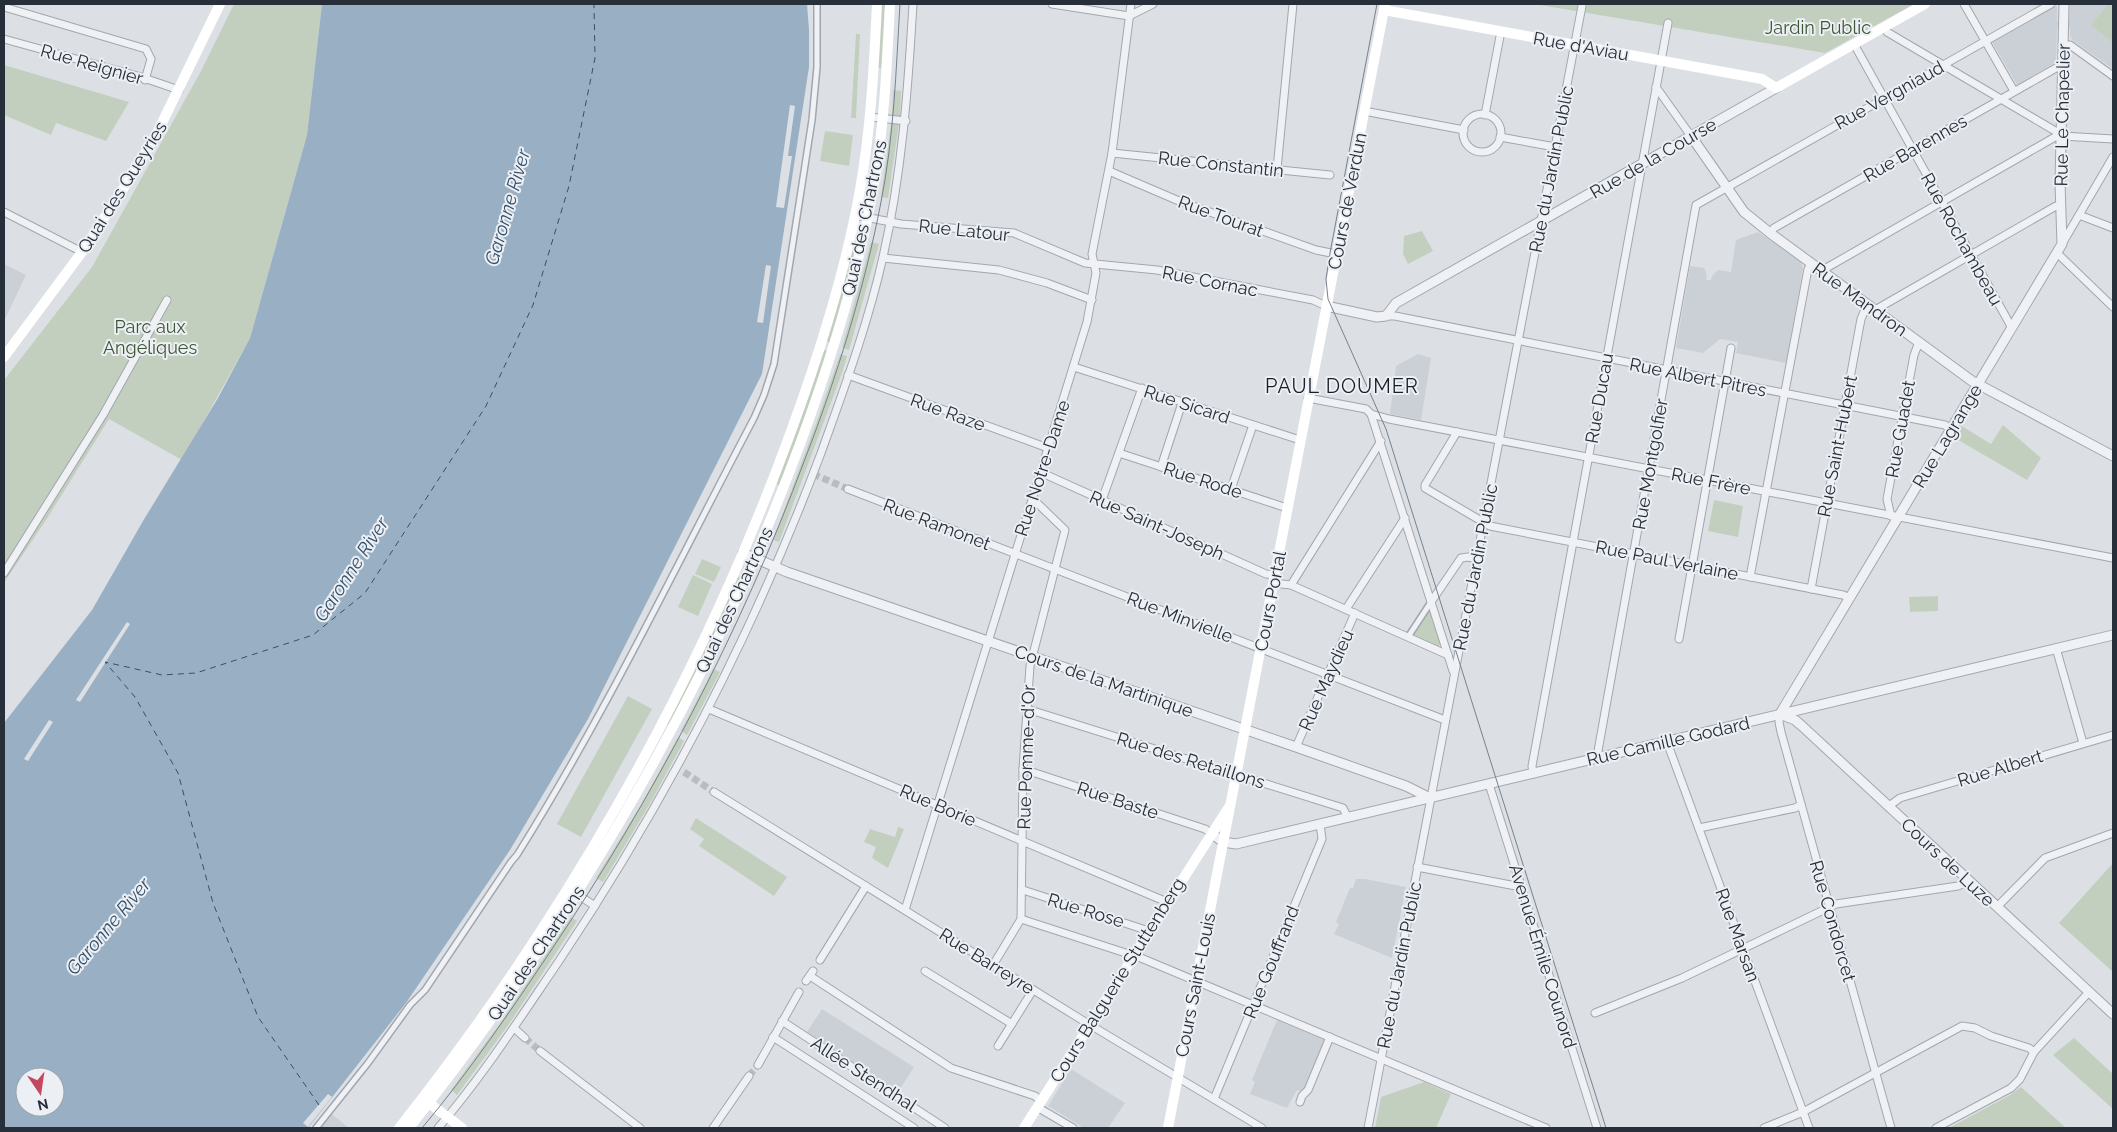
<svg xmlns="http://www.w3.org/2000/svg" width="2117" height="1132" font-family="Raleway,sans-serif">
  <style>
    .built { fill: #cbd0d7 }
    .green { fill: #c3cfbe }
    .water { fill: #99b0c4; fill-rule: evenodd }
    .pier { fill: #dce0e5 }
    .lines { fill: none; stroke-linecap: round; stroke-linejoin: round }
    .ferry { stroke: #34506c; stroke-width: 1; stroke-dasharray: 6 5; stroke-linecap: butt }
    .minor-tunnel { stroke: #b8bdc3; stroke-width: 7; stroke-dasharray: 7 3.5; stroke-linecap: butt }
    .pedestrian-casing { stroke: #a2a7af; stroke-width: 8 }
    .minor-casing { stroke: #a2a7af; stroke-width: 9 }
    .tertiary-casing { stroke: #a2a7af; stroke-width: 11 }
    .pedestrian { stroke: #eff1f4; stroke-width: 5 }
    .minor { stroke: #eff1f4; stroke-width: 7 }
    .tertiary { stroke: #eff1f4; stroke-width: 9 }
    .secondary { stroke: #fff; stroke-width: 10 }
    .tram { stroke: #77818e; stroke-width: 1 }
    .labels { text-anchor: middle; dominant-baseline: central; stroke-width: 4; stroke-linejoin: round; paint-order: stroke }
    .park-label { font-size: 18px; fill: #3d5635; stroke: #eceff3 }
    .street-label { font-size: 18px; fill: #272f3b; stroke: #eceff3 }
    .water-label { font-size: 19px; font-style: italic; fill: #34506c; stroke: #eceff3 }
    .quarter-label { font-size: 20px; letter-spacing: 1px; fill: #19202b; stroke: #eceff3 }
  </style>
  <rect width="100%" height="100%" fill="#dce0e5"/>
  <g class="built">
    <path d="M2070,4H2113V69L2072,40L2070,35V27H2057L2056,62L2017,85L1992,42L2055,6L2057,7V22H2069Z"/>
    <path d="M1758,232L1801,262L1803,269L1786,363L1736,353L1738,342L1720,339L1703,353L1676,348L1690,266L1704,268L1707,275L1706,280H1711L1712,276L1718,270L1731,272L1736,240Z"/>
    <path d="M4,264L26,275L4,321Z"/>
    <path d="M1418,354L1431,358L1421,420L1390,414L1396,366Z"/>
    <path d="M1356,879H1365L1406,887L1392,958L1334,934L1339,924L1336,922L1350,888H1353Z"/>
    <path d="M822,1009L914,1067L898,1092L807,1032Z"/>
    <path d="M1277,1020L1327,1041L1307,1088L1302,1092L1297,1090L1287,1108L1250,1094L1255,1082L1252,1080Z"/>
    <path d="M1071,1069L1125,1103L1108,1128H1084L1048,1106Z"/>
    <path d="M329,1112L349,1128H316Z"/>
  </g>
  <g class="green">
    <path d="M234,4H322L307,135L250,338L182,460L109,419L48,517L4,583V380L92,267L201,71Z"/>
    <path d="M881,4H885L881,68H877Z"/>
    <path d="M1534,4H1914L1825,53Z"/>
    <path d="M2108,4H2113V43L2091,25Z"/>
    <path d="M856,34H860L856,118H851Z"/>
    <path d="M4,65L129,102L106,141L56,123L51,135L4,115Z"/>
    <path d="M893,90L901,91L900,116L892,115Z"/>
    <path d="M891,124H899L888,198L881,197Z"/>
    <path d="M825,131L853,135L849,166L820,161Z"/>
    <path d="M1422,231L1433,251L1408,264L1403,254L1404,236Z"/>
    <path d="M854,239L858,240L830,343L826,341Z"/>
    <path d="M871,242L879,244L849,350L842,348Z"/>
    <path d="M824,350L828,351L822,369L780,486L776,484Z"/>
    <path d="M840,354L847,356L842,373L779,542L773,540L818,418Z"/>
    <path d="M1960,425L1991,444L2003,425L2041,458L2027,480L1953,437Z"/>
    <path d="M1714,500L1743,506L1738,537L1708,531Z"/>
    <path d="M702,559L721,567L714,582L695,574Z"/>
    <path d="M693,575L712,584L698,616L678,607Z"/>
    <path d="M737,576L742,578L670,726L667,724Z"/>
    <path d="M1938,596V611L1910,612L1909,597Z"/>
    <path d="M1429,607L1441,644L1438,647L1411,635Z"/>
    <path d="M713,669L720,672L687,735L681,731Z"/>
    <path d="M628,696L652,709L581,837L557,824Z"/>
    <path d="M678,737L684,741L648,807L603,882L596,878L642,803Z"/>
    <path d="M696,818L787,877L774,896L699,846L704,839L690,829Z"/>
    <path d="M898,827L904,829L888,868L872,858L876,847L864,842L870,829L895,837Z"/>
    <path d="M2113,863V972L2059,923Z"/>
    <path d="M571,917L577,921L509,1024L457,1095L451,1090L503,1019Z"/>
    <path d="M2074,1038L2113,1074V1109L2053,1055Z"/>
    <path d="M1424,1082L1451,1094L1436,1128H1375L1381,1097Z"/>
    <path d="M2021,1087L2066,1128H1949L2010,1095Z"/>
  </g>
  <path class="water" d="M322,4H807L809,30V67L762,374L588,719L510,850L406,1003L308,1128H4V723L92,610L143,521L218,398L250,338L307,135ZM25,1077H55V1107H25Z"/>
  <g class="pier">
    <path d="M790,105L795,106L788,156H792L784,208L776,207Z"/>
    <path d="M766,265L771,266L763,323L757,322Z"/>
    <path d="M127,622L130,624L80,702L76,700Z"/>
    <path d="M49,720L53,722L28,761L24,759Z"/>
    <path d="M328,1094L332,1097L308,1127L303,1123Z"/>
  </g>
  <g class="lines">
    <path class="ferry" d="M319,1105L258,1017L213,903L178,773L135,697L105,662L162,675L196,673L313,635L365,593L486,406L533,305L569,186L595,58L594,4"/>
    <g class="minor-tunnel">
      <path d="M813,474L848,489"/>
      <path d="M684,772L714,792"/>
      <path d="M525,1038L540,1051"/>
      <path d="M749,1076L758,1065"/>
    </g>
    <g class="pedestrian-casing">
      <g id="pedestrian">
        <path d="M1408,637L1431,602"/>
        <path d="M316,1128L368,1063L410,1005L425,990L511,862L517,855C606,713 676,566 754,418L764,395L774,364L799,204L812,120L817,67V4"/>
      </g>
    </g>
    <g class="minor-casing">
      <g id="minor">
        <path d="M1052,4L1129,16L1153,4"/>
        <path d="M1964,4L2014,91"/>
        <path d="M4,7L146,49L151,59L145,80"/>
        <path d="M1884,27L1887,32L2062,135"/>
        <path d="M4,39L141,77L179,90"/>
        <path d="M1854,44L2012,328"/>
        <path d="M2063,45H2070L2113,76"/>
        <path d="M1656,87L1691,136"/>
        <path d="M1364,111L1464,130"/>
        <circle cx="1482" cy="133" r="19"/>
        <path d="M1485,115L1501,31"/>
        <path d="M870,117L906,121"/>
        <path d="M1500,137L1555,147"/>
        <path d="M1112,153L1330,175"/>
        <path d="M1277,169L1293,4"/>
        <path d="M1109,171L1179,201L1316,250L1336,254"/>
        <path d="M4,212L82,252"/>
        <path d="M855,215L901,224L1014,233L1085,263L1157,270L1313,300L1326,306"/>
        <path d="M2079,215L2113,228"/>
        <path d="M1770,233L1774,228L2056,68L2063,67"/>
        <path d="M2062,244L2113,157"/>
        <path d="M2057,253L2113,307"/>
        <path d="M883,258L999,270L1047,283L1092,300"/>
        <path d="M1822,272L1828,267L2055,137L2062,136L2113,139"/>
        <path d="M1875,310L2056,206H2061"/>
        <path d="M1386,316H1395L1945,425L1951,430"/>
        <path d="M1074,367L1300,440"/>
        <path d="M848,375L1048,448"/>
        <path d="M1308,398L1366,409L1371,414L1389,419L2113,558"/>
        <path d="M1371,414L1453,671"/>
        <path d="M1457,432L1425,485V488L1490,526L1843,595L1850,598"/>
        <path d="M1119,453L1287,508"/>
        <path d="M1161,467L1182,403"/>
        <path d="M1040,472L1266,574L1274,575"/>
        <path d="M848,489L1445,720"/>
        <path d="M1231,489L1253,425"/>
        <path d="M1102,500L1142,388"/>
        <path d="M1891,516L1887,499L1914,355L1919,342"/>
        <path d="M4,573L103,415L167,300"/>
        <path d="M1750,577L1808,269L1811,264"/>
        <path d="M1273,583L1291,585L1448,655"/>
        <path d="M1291,585L1381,441"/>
        <path d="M1811,589L1861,319L1867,305"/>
        <path d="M1431,602L1461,558L1468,557L1477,559"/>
        <path d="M1346,609L1405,518"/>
        <path d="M1679,639L1731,348"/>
        <path d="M2056,648L2083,743"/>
        <path d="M709,709L1167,902"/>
        <path d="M1027,709L1343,808L1348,818"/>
        <path d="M1780,714L1779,722L1781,732L1891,1128"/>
        <path d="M1667,742L1809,1128"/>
        <path d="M1296,747L1355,613"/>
        <path d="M1600,758L1598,751L1696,205L2051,4"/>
        <path d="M1023,769L1205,829L1211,833"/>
        <path d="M1533,774L1532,766L1668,23"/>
        <path d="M1489,784L1597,1128"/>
        <path d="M714,792L1082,1020L1262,1128"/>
        <path d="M1889,806L1900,798L2113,735"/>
        <path d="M1699,828L1795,808L1801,805"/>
        <path d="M1417,867L1521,887"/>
        <path d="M1023,890L1149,931"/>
        <path d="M572,891L595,906"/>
        <path d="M1997,907L2045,858L2113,833"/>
        <path d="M905,910L1087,322L1096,273L1092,254L1112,153L1131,4"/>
        <path d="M1021,919L1141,958L1546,1128"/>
        <path d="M820,960L866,886"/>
        <path d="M993,965L1021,919L1023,769L1030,666L1065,530L1032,498"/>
        <path d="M925,971L1012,1024"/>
        <path d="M810,976L951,1068L1035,1096L1041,1101"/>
        <path d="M806,981L813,971"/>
        <path d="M1595,1013L1682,978L1836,904L1958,886L1969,881"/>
        <path d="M782,1021L945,1128"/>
        <path d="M514,1028L525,1038"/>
        <path d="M773,1037L914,1128"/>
        <path d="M998,1046L1033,990"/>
        <path d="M540,1051L640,1128"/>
        <path d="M758,1065L799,992"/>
        <path d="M1214,1099L1322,839L1320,824"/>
        <path d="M1300,1102L1302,1096L1308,1090L1330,1037"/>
        <path d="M1037,1107L1073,1128"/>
        <path d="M438,1128C483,1076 520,1018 559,961C666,801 753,635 821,453C844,389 868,324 883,257C902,173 908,89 913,4"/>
        <path d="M713,1128L749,1076"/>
        <path d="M1368,1128L1582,6"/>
        <path d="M1764,1128L1803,1112L1962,1026L1975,1028L1991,1036L2029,1048L2034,1052"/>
        <path d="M1936,1128L2011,1088L2020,1079L2034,1052L2089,992"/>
      </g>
    </g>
    <g class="tertiary-casing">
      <g id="tertiary">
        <path d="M1691,136L1744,212L1770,233L1972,381L2113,456"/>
        <path d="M1326,306L1377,317L1386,316L1396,303L1776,88"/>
        <path d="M743,553L787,572L1296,747L1406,786L1430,798"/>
        <path d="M1780,714L2062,244L2060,183L2064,4"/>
        <path d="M1780,714L1795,720L1802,726L2113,1014"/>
        <path d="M1211,833L1223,842L1236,844L2113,635"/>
      </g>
    </g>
    <use href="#pedestrian" class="pedestrian"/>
    <use href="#minor" class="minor"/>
    <use href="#tertiary" class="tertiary"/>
    <g class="secondary">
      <path d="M1384,10L1762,79L1776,88L1925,4"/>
      <path d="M4,357L82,252L130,178L158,131L220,4"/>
      <path d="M425,1100L462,1128"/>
      <path d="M399,1128C560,925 692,696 783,453C815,368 844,280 860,190C871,128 874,66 877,4"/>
      <path d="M409,1128C574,920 711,687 803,436C832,356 858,274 873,190C884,129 887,66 890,4"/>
      <path d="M1024,1128L1229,807"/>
      <path d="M1168,1128L1385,4"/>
    </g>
    <g class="tram">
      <path d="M1377,4L1330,253L1326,279L1328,299L1386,429L1606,1128"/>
      <path d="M422,1128C469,1072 510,1012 550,952C654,797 740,633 805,459C837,376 864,290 881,202C894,137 896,70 900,4"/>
    </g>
  </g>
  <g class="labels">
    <g class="park-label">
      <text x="1818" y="27">Jardin Public</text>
      <text x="150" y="326">Parc aux<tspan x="150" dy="21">Angéliques</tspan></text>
    </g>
    <g class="street-label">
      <text transform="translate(1581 46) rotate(10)">Rue d'Aviau</text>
      <text transform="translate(92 64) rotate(16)">Rue Reignier</text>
      <text transform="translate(1889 95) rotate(-29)">Rue Vergniaud</text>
      <text transform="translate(2062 115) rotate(-89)">Rue Le Chapelier</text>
      <text transform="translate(1915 148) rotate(-30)">Rue Barennes</text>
      <text transform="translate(1653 158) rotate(-30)">Rue de la Course</text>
      <text transform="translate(1221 164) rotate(6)">Rue Constantin</text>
      <text transform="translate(1551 169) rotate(-79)">Rue du Jardin Public</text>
      <text transform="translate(122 187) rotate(-58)">Quai des Queyries</text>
      <text transform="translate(1347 201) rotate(-79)">Cours de Verdun</text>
      <text transform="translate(1221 216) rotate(20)">Rue Tourat</text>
      <text transform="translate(864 218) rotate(-78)">Quai des Chartrons</text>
      <text transform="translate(964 230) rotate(6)">Rue Latour</text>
      <text transform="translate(1962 239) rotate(61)">Rue Rochambeau</text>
      <text transform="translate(1210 281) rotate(11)">Rue Cornac</text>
      <text transform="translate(1860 299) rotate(36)">Rue Mandron</text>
      <text transform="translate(1698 377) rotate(11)">Rue Albert Pitres</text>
      <text transform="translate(1599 398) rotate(-80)">Rue Ducau</text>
      <text transform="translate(1187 404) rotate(18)">Rue Sicard</text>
      <text transform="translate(948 412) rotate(20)">Rue Raze</text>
      <text transform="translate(1900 429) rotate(-80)">Rue Guadet</text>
      <text transform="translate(1947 436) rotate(-59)">Rue Lagrange</text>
      <text transform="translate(1837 446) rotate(-79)">Rue Saint-Hubert</text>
      <text transform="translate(1650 464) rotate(-80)">Rue Montgolfier</text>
      <text transform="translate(1042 468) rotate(-72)">Rue Notre-Dame</text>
      <text transform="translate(1203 480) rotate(18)">Rue Rode</text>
      <text transform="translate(1711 481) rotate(11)">Rue Frère</text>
      <text transform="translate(937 524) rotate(21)">Rue Ramonet</text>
      <text transform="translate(1157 525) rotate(24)">Rue Saint-Joseph</text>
      <text transform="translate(1667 560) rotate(11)">Rue Paul Verlaine</text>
      <text transform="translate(1475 567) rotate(-79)">Rue du Jardin Public</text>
      <text transform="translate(734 600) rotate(-65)">Quai des Chartrons</text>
      <text transform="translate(1270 601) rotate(-79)">Cours Portal</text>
      <text transform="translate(1180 617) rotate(21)">Rue Minvielle</text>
      <text transform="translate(1326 680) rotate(-66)">Rue Maydieu</text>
      <text transform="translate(1104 681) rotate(19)">Cours de la Martinique</text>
      <text transform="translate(1668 741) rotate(-13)">Rue Camille Godard</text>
      <text transform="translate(1026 757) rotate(-88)">Rue Pomme-d'Or</text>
      <text transform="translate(1191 760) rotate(17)">Rue des Retaillons</text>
      <text transform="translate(2000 768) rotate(-17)">Rue Albert</text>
      <text transform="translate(1118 800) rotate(18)">Rue Baste</text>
      <text transform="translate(938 805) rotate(23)">Rue Borie</text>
      <text transform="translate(1948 862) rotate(43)">Cours de Luze</text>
      <text transform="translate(1086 910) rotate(17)">Rue Rose</text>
      <text transform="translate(1833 921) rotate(74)">Rue Condorcet</text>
      <text transform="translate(1738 935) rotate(70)">Rue Marsan</text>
      <text transform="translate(536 953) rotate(-56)">Quai des Chartrons</text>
      <text transform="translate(1543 956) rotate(73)">Avenue Émile Counord</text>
      <text transform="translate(987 961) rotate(32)">Rue Barreyre</text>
      <text transform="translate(1271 962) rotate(-68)">Rue Gouffrand</text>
      <text transform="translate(1399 965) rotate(-79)">Rue du Jardin Public</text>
      <text transform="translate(1117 980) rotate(-58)">Cours Balguerie Stuttenberg</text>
      <text transform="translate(1195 985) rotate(-79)">Cours Saint-Louis</text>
      <text transform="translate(864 1074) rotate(33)">Allée Stendhal</text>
    </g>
    <g class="water-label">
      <text transform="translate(507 207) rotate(-74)">Garonne River</text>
      <text transform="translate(351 569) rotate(-57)">Garonne River</text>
      <text transform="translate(108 926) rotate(-50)">Garonne River</text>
    </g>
    <g class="quarter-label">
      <text x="1342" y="386">PAUL DOUMER</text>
    </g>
  </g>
  <rect width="2117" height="1132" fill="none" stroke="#272f3b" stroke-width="10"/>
  <g transform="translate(40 1092) rotate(167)"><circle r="24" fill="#eceff3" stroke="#9da2a9"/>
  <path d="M0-4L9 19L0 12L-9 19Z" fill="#c44860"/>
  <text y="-8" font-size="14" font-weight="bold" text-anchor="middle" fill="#272f3b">N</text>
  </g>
</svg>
